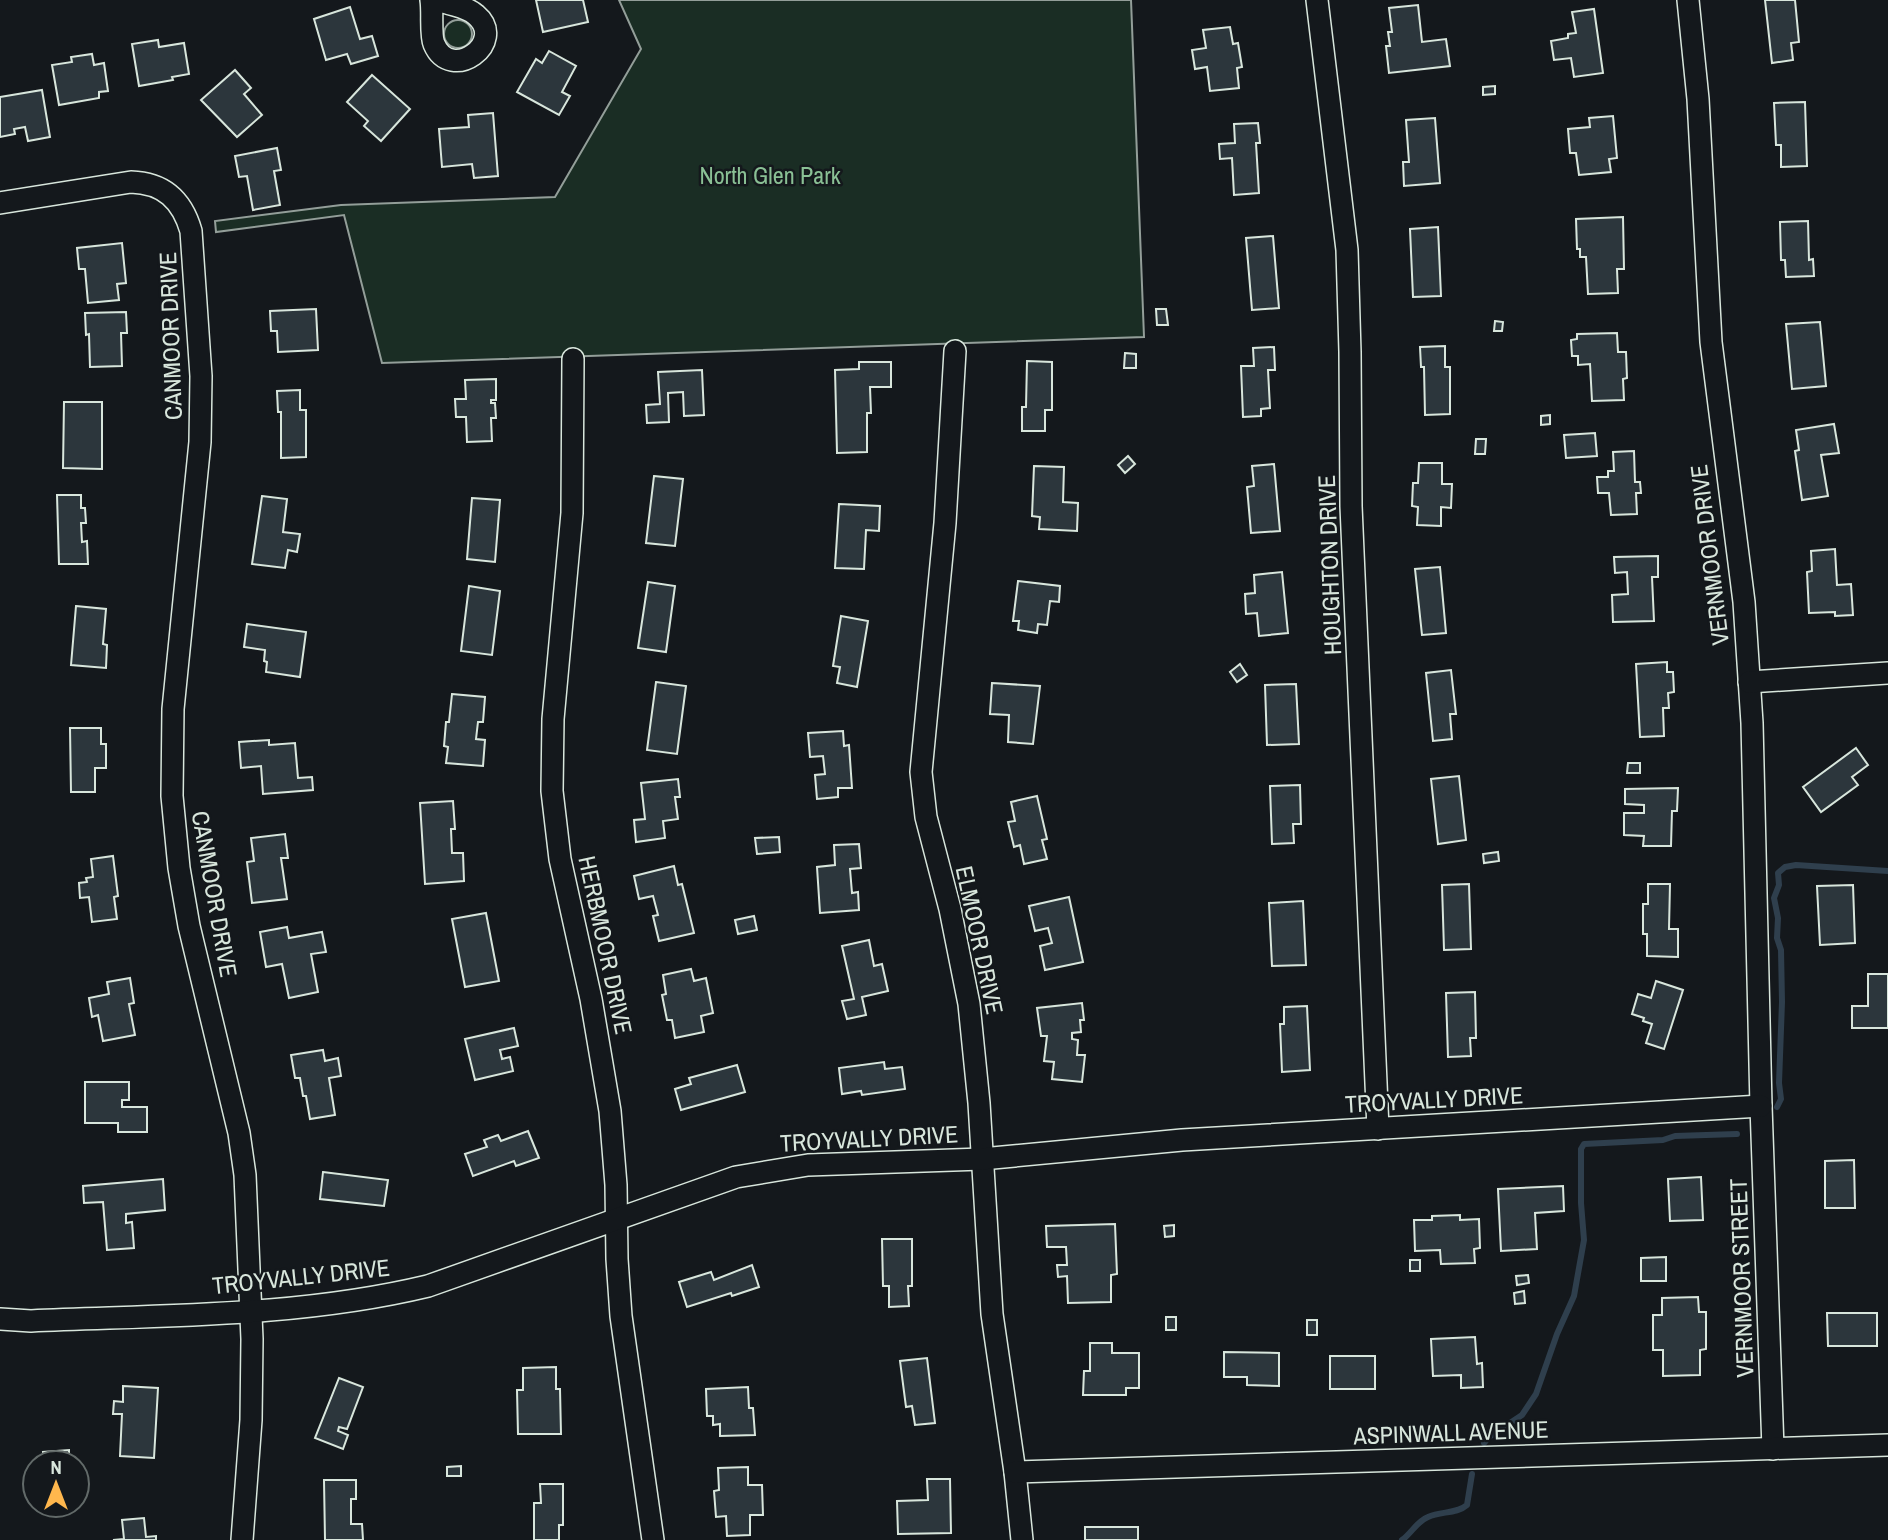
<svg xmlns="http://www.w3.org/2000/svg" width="1888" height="1540" font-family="'Archivo Narrow',sans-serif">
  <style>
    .green { fill: #1a2d24; stroke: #939e99; stroke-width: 2 }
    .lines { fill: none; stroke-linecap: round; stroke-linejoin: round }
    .stream { stroke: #2f3f4d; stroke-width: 6 }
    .building { fill: #2c363c; stroke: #d8e6dc; stroke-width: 2 }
    .minor-casing { stroke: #d8e6dc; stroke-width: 24 }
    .minor { stroke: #14181c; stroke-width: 21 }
    .labels { text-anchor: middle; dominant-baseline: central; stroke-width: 5; stroke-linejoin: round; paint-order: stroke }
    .park-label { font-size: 24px; fill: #8ac095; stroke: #14181c }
    .street-label { font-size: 24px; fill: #d8e6dc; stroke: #14181c }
  </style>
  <rect width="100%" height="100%" fill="#14181c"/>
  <g class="green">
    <path d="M619,0H1131L1144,337L382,363L344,215L216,232L215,221L341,205L555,197L641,49Z"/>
    <circle cx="458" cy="34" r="14"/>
  </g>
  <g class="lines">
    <g class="stream">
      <path d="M1777,1107L1781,1099L1779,1083L1782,1002L1781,950L1777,938L1778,918L1774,898L1779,885L1778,873L1785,867L1796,865L1888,871"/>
      <path d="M1484,1443L1489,1437L1522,1415L1536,1394L1557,1334L1574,1296L1584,1240L1581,1203V1149L1584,1144L1663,1140L1675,1136L1737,1134"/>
      <path d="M1402,1540C1412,1533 1416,1522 1428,1517C1441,1511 1457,1514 1467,1505L1472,1474"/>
    </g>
  </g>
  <g class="building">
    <path d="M536,0H583L588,22L543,32Z"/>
    <path d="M1765,0H1795L1799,42L1791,43L1793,60L1772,63Z"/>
    <path d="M1418,5L1422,42L1446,39L1450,66L1389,73L1386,46H1390L1388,32H1392L1389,8Z"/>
    <path d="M350,7L360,39L372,36L378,56L351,64L347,54L326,60L314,19Z"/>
    <path d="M1594,9L1603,73L1574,77L1571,58L1554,60L1551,41L1568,38V34L1576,33L1572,12Z"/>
    <path d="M1230,27L1233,44L1238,43L1242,67L1237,68L1239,88L1210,91L1207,67L1195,69L1192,50L1206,48L1203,30Z"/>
    <path d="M158,40L159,47L184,43L189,74L172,77L173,80L139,86L132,44Z"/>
    <path d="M549,51L576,66L562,92L570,96L559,115L517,92L536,59L542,63Z"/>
    <path d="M92,54L94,65L104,63L108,91L99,92V98L59,105L52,65L72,62L71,57Z"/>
    <path d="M235,70L251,88L244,94L262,115L237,137L201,100Z"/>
    <path d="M372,75L410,109L381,141L364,126L368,121L347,102Z"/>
    <path d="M1495,86V94L1483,95V87Z"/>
    <path d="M42,90L50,137L28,141L25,127L14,129L15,134L0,137V97Z"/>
    <path d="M1805,102L1807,166L1781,167V145H1776L1774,103Z"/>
    <path d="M493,113L498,176L474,178L472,164L442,167L439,129L469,127L468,115Z"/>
    <path d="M1613,116L1617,158L1609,159L1611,172L1579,175L1576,153H1570L1568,129L1590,127L1589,118Z"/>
    <path d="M1435,118L1440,183L1404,186L1403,162H1409L1406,120Z"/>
    <path d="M1258,123L1260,143H1256L1259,193L1234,195L1232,158L1220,159L1219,144L1235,143L1234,124Z"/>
    <path d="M277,148L281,170L274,171L280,205L253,210L247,176L239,177L235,156Z"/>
    <path d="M1623,217L1624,269H1617L1618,293L1588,294L1586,257H1580V249H1577L1576,219Z"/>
    <path d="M1808,221L1809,260L1813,259L1814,276L1786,277L1785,260H1781L1780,222Z"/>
    <path d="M1438,227L1441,296L1413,297L1410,229Z"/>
    <path d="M1273,236L1279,308L1252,310L1246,238Z"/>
    <path d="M122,243L126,283L117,284L119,300L88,303L85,269H79L77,248Z"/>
    <path d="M316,309L318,350L278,352L277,331H271L270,311Z"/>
    <path d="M1156,309H1166L1168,325H1157Z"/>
    <path d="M126,312L127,333H121L122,366L90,367L89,334L86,335L85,313Z"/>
    <path d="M1495,321L1503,322L1502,331H1494Z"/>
    <path d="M1820,322L1826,386L1792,389L1786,324Z"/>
    <path d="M1617,333L1618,352H1626L1627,378L1623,379L1624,400L1592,401L1590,364L1578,365V356H1572L1571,340L1577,339V334Z"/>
    <path d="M1445,346V367H1450V414L1425,415L1424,367H1421L1420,347Z"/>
    <path d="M1274,347L1275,370H1268L1270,408L1261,409V416L1243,417L1241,366H1254L1253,348Z"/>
    <path d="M1125,353L1136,354V368H1124Z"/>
    <path d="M1027,361L1052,362V410H1045V431H1022V407H1026Z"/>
    <path d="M859,362H891V387H870L871,413H867V452L837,453L835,370L859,369Z"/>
    <path d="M702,370L704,415L684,416L683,392L668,393L669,422L647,423L646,405L660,404L658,372Z"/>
    <path d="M496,379V400H491V403H495L496,418H491L492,441L467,442L466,417H456L455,399H466L465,380Z"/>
    <path d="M300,390V410H306V457L281,458V412H278L277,391Z"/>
    <path d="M64,402H102V469L63,468Z"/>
    <path d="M1550,415V424L1541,425V416Z"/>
    <path d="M1834,424L1839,453L1821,455L1828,496L1802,500L1795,451L1799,450L1796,430Z"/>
    <path d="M1595,433L1597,456L1566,458L1564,435Z"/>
    <path d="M1476,439H1486L1485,454H1475Z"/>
    <path d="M1634,451L1635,482H1640L1641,493H1636L1637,514L1611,515L1609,493H1598L1597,477H1608V471H1614L1613,452Z"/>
    <path d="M1128,456L1135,464L1125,473L1118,465Z"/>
    <path d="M1419,463H1442V484H1452L1451,508L1441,507V526L1417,525L1418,507L1412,506L1413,483H1418Z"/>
    <path d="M1274,464L1280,531L1251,533L1247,487L1254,486L1252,466Z"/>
    <path d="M1034,466L1064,467L1063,502L1078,503L1077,531L1039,529L1040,517L1032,516Z"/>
    <path d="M654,476L683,479L675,546L646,543Z"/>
    <path d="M57,495H81V508H85L86,523H81L82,542L87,541L88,564H59Z"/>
    <path d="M262,496L287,499L283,532L300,534L297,552L288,550L285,568L252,564Z"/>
    <path d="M472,498L500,500L495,562L467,559Z"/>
    <path d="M839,504L880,506L879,531L866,530L864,569L835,568Z"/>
    <path d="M1835,549L1837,585L1851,584L1853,615L1835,616V612L1809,613L1807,572L1812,571L1811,551Z"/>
    <path d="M1658,556V577H1652L1654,621L1613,622L1612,595L1628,594L1627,572L1615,573L1614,557Z"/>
    <path d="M1440,567L1446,633L1422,635L1415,569Z"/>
    <path d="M1282,572L1288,633L1259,636L1257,613L1246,614L1245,594L1255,593L1254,575Z"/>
    <path d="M1018,581L1060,586L1059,602L1050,601L1047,625L1038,624L1037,633L1018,630L1019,621H1013Z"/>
    <path d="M648,582L675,586L666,652L638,648Z"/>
    <path d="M469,586L500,591L492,655L461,651Z"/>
    <path d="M76,606L106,609L103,644L107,645L106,668L71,665Z"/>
    <path d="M841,616L868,621L857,687L837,683L840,667L833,666Z"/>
    <path d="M247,624L306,632L300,677L266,672L267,662L264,661L265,650L244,647Z"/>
    <path d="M1667,662V672H1673L1674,692L1668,693L1669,708H1663L1664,736L1640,737L1636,664Z"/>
    <path d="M1240,664L1247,675L1237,682L1230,672Z"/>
    <path d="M1451,670L1456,714H1450L1452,739L1433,741L1426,673Z"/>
    <path d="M656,682L686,686L677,754L647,750Z"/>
    <path d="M992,683L1040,686L1033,744L1008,742L1009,715L990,714Z"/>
    <path d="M1296,684L1299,744L1267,745L1265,685Z"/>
    <path d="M452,694L485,697L483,722H478L476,739L485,740L483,766L446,763L448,747L444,746L446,722H449Z"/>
    <path d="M70,728H101V744H106V768H95V792H71Z"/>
    <path d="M843,731L844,746L849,745L852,788H838V797L817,799L815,775L825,774L823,756L810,757L808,733Z"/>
    <path d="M269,740V745L295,743L298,778L312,777L313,790L263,794L261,766L241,768L239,742Z"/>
    <path d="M1856,748L1868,765L1852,777L1858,785L1821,812L1803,787Z"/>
    <path d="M1628,763H1640V773H1627Z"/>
    <path d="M1459,776L1466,840L1438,844L1431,779Z"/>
    <path d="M678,779L680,797H675L678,819L663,821L665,838L636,842L634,820L645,819L641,783Z"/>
    <path d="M1300,785L1301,824H1293L1294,843L1272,844L1270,786Z"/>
    <path d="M1678,788L1677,811H1672L1671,846H1643L1644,836L1624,835V813H1644V805L1625,804V789Z"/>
    <path d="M1037,796L1047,839L1042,840L1047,859L1024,864L1020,845L1014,847L1008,822L1015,821L1011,802Z"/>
    <path d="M453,801L455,829H451L452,853H463L464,881L425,884L420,803Z"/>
    <path d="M285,834L288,858H281L287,899L252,903L247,862L254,861L251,838Z"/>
    <path d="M779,837L780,852L757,854L755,838Z"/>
    <path d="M859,844L861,868L850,869L852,893L858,892L859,910L820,913L817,867L835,865L834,845Z"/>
    <path d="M1498,852L1499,861L1484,863L1483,854Z"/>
    <path d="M113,856L118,896L114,897L117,919L92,922L89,897L80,898L79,883L87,882L86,878L93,877L91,859Z"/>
    <path d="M674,866L678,885L682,884L694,933L659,941L653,916L658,915L653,896L639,899L634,876Z"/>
    <path d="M1469,884L1471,949L1444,950L1442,885Z"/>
    <path d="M1648,884H1670L1669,929H1678V957L1647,956V934H1643V904H1648Z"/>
    <path d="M1853,885L1855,943L1820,945L1817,886Z"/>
    <path d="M1069,897L1083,962L1045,970L1040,946L1052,943L1048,928L1035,931L1029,906Z"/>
    <path d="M1303,901L1306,965L1272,966L1269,903Z"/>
    <path d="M486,913L499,981L465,987L452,919Z"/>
    <path d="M754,916L757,930L738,934L735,920Z"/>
    <path d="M287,927L289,938L322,932L326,952L311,954L318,992L289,998L282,964L266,967L260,932Z"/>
    <path d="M869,940L874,966L882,964L888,991L862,997L866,1015L847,1019L842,1001L854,999L842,946Z"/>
    <path d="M691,969L694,981L706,978L713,1013L701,1016L704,1032L675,1038L672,1020H667L662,995L666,994L663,975Z"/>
    <path d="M1868,974H1888V1028H1852V1006H1868Z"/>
    <path d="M130,978L134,1003L129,1004L135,1035L103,1041L98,1015L92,1017L89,998L109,994L107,982Z"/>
    <path d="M1656,981L1683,990L1664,1049L1646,1043L1652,1024L1643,1021L1644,1018L1632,1014L1638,994L1651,998Z"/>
    <path d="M1475,992L1476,1038H1470L1471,1056L1448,1057L1446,993Z"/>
    <path d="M1082,1003L1084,1020H1080L1081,1032L1072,1033V1039L1078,1040L1077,1055H1085L1082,1082L1052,1079L1054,1062L1044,1061L1047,1036H1041L1037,1008Z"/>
    <path d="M1307,1006L1310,1070L1282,1072L1280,1024H1284V1007Z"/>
    <path d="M514,1028L518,1046L500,1050L502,1059L510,1057L513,1071L475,1080L465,1039Z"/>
    <path d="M323,1050L325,1061L338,1058L341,1076L329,1078L335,1115L310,1119L306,1096H303L300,1078H295L291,1055Z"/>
    <path d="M884,1062L885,1069L902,1067L905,1089L862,1095L861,1091L842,1094L839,1068Z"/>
    <path d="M737,1065L745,1092L681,1110L675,1089L691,1084L689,1078Z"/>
    <path d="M85,1082H129V1100H122V1107H147V1132H118V1123H85Z"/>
    <path d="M528,1131L539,1158L516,1166L514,1161L473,1176L465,1154L487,1147L484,1140L498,1135L501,1141Z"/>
    <path d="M1854,1160L1855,1208H1825V1161Z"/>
    <path d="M323,1172L388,1180L384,1206L320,1199Z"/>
    <path d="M1701,1177L1703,1220L1670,1221L1668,1179Z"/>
    <path d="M163,1179L165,1210L126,1214V1223L132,1222L134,1248L107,1250L103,1202L84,1203L83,1186Z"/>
    <path d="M1563,1186L1564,1211L1535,1213L1537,1249L1501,1251L1498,1189Z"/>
    <path d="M1460,1215V1220L1479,1219L1480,1248L1474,1249L1475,1263L1441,1264L1440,1250L1415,1251L1414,1220H1432V1216Z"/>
    <path d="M1115,1224L1117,1274L1111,1275V1302L1068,1303L1067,1276L1058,1277L1057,1265H1067L1066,1247H1047L1046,1226Z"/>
    <path d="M1174,1225V1236L1165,1237L1164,1226Z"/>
    <path d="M882,1239H912V1286H908L909,1306L889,1307V1286H883Z"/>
    <path d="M1666,1257V1281H1641V1258Z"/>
    <rect x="1410" y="1260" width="10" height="11"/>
    <path d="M752,1265L759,1287L732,1296L731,1293L687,1307L679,1282L711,1272L714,1280Z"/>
    <path d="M1528,1275L1529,1283L1517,1285L1516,1276Z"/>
    <path d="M1524,1291L1525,1303L1515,1304L1514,1293Z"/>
    <path d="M1698,1297L1699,1312H1706V1349L1700,1350V1375L1663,1376V1350H1653V1315H1662V1298Z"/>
    <path d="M1827,1313H1877V1346H1828Z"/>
    <rect x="1166" y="1317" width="10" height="13"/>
    <rect x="1307" y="1320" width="10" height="15"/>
    <path d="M1475,1337L1477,1364L1482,1363L1483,1387L1461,1388V1375L1433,1376L1431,1339Z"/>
    <path d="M1090,1343H1112V1353H1139V1388H1126V1395H1083L1084,1371H1090Z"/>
    <path d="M1224,1352L1279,1353V1386L1247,1385V1377H1224Z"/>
    <rect x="1330" y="1356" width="45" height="33"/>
    <path d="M927,1358L935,1423L915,1425L912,1406L906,1407L900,1361Z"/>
    <path d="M556,1367V1389H560L561,1434H518L517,1390H523V1368Z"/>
    <path d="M339,1378L363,1387L347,1429L339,1427L338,1431L348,1435L343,1449L315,1438Z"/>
    <path d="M123,1386L158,1388L154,1458L120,1456L122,1414H113L114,1401L123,1402Z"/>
    <path d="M748,1387L749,1408H753L755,1435L720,1436V1424L713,1425V1416H707L706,1389Z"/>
    <path d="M69,1450V1463H44L43,1452Z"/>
    <path d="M461,1466V1476H447V1467Z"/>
    <path d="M748,1467V1485H762L763,1515H750V1535L727,1536L726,1516L716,1517L714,1491L719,1490L718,1468Z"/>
    <path d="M927,1479H950L951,1533L898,1534L897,1501L928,1500Z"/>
    <path d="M324,1480H356V1499H351V1524H362L363,1540H325Z"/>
    <path d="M540,1484H563V1525H559V1540H534V1503H541Z"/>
    <path d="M144,1518L146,1537L156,1536V1540H113L124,1539L122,1520Z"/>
    <rect x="1085" y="1527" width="53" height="13"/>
  </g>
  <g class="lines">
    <g class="minor-casing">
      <g id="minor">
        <path d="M431,0C433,12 430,35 434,44C451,84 508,42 476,15C466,6 452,6 440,0"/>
        <path d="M1317,0L1347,250L1350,352L1351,506L1378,1129"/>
        <path d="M1688,0L1698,99L1711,342L1744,602L1752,723L1761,1106L1773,1449"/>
        <path d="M0,203L131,182C164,183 182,200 191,231L201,376L200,442L173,709L172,796L179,868L189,926L239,1133L245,1175L252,1339L251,1420L242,1540"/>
        <path d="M955,351L945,523L921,772L926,817L950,909L969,1004L979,1103L992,1314L1015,1472L1022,1540"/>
        <path d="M573,359L572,513L553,719L552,791L560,859L591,999L610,1111L616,1185L617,1259L621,1316L653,1540"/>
        <path d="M1749,682L1888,673"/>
        <path d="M0,1319L31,1321C164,1315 299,1317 428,1286L736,1177L808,1165L982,1159L1182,1140L1761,1106"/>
        <path d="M1015,1472L1888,1445"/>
      </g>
    </g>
    <use href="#minor" class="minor"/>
  </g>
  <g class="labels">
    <g class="park-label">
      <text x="770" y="175">North Glen Park</text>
    </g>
    <g class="street-label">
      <text transform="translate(170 336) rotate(-92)">CANMOOR DRIVE</text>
      <text transform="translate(1709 555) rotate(-97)">VERNMOOR DRIVE</text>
      <text transform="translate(1329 565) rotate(-92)">HOUGHTON DRIVE</text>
      <text transform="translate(215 894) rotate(80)">CANMOOR DRIVE</text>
      <text transform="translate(980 940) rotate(78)">ELMOOR DRIVE</text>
      <text transform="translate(606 945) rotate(78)">HERBMOOR DRIVE</text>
      <text transform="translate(1434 1099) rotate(-3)">TROYVALLY DRIVE</text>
      <text transform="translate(869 1138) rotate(-3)">TROYVALLY DRIVE</text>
      <text transform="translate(301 1276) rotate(-6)">TROYVALLY DRIVE</text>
      <text transform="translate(1741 1278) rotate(-92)">VERNMOOR STREET</text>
      <text transform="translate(1451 1432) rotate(-2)">ASPINWALL AVENUE</text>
    </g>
  </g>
  <g transform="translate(56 1484)"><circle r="33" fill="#14181c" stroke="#626a69" stroke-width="2"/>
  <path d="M0-5L12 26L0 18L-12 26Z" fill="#ffb74d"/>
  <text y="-10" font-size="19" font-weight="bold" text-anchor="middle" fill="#d8e6dc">N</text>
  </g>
</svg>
